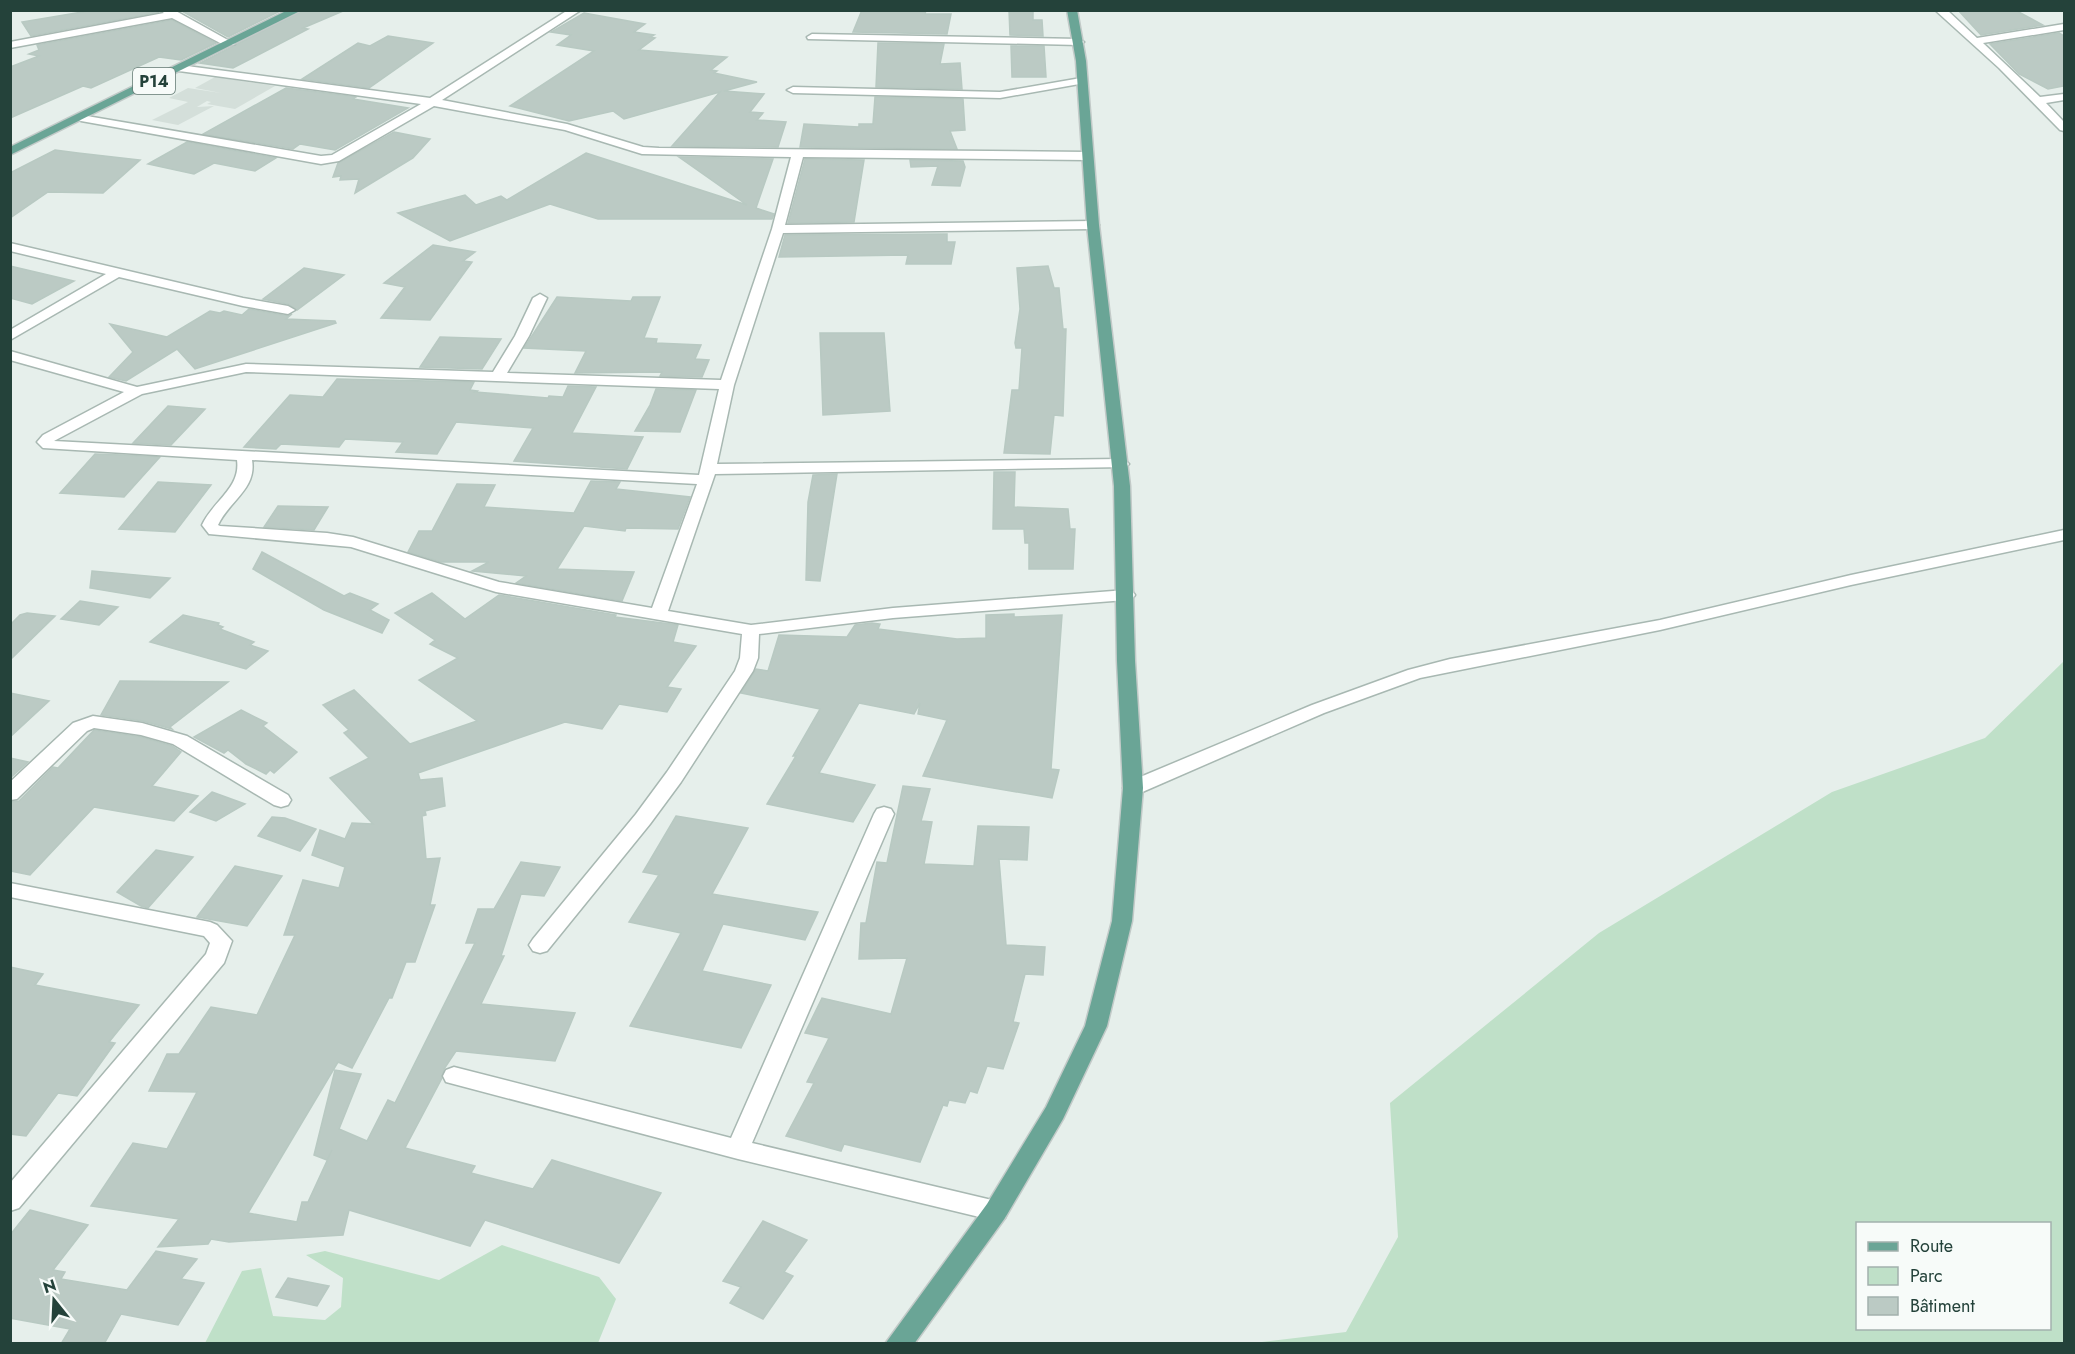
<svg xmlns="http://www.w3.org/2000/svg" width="2075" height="1354" font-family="Jost,sans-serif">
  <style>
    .built { fill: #d4dfda }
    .green { fill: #bfe0c8; fill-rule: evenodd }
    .building { fill: #bbcac4; stroke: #b8c9c2; stroke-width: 1.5 }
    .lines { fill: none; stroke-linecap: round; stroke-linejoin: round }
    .minor-casing { stroke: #a8b8b2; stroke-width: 3 }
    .major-casing { stroke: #c2cac8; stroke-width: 3 }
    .minor { fill: #fff; fill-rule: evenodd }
    .major { fill: #6aa596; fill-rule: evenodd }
    .labels { text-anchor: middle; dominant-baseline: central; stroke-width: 5; stroke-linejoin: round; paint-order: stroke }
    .shield { fill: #f7fbf9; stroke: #637a73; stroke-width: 1.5 }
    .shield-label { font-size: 16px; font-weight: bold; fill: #24423a }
  </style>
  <rect width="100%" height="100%" fill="#e6efeb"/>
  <path class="built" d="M215,77L275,86L235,109L207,104L211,102L207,101L197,107L214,106L178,125L152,120L188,102L169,98L188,88L221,93L195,88Z"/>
  <g class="green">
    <path d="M2064,661V1343H1254L1346,1332L1398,1237L1390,1103L1599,933L1832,792L1985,738ZM1858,1224H2050V1328H1858Z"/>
    <path d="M502,1245L599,1277L616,1299L598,1343H205L242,1271L261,1268L273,1316L325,1320L341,1307L343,1278L306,1255L325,1251L439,1280Z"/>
  </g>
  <g class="building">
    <path d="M94,10L159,12L31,36L22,22Z"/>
    <path d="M180,10H282L228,37Z"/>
    <path d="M304,10L343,11L303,28L308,29L233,68L200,63Z"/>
    <path d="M862,10H926L925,14H951L947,34L853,32Z"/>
    <path d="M1009,10H1033V20H1042L1043,36L1010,35Z"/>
    <path d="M1958,10H2015L2043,25L1981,35Z"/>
    <path d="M584,13L645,24L634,32L654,35L650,37L655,38L639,50L727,57L711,70L717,71L714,73L757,82L724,91L764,94L750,112L763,113L757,120L786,122L778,147L672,146L720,92L624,119L613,111L569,121L510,106L594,51L557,45L571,35L551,32Z"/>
    <path d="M172,20L216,43L181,60L159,57L91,88L83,86L10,118V67L39,56L29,54L39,50L37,45Z"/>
    <path d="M2059,33L2064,36V86L2048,89L2019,74L1990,44Z"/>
    <path d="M388,36L433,43L369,88L302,79L358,43L370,46Z"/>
    <path d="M878,43L944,44L940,64L960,63L962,89L876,87Z"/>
    <path d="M1011,46H1044L1046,77H1012Z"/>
    <path d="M286,88L356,97L353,99L408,108L335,150L300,144L293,149L203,134Z"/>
    <path d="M875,97L963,99L965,130L950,131L957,149L800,147L804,124L859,127V124H873Z"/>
    <path d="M394,132L430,139L413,158L355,193L359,179L340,180L341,176L333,177L338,163Z"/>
    <path d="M187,142L276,158L255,171L214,163L194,174L148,164Z"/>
    <path d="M55,150L78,153L140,160L103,193L48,192L10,218V173Z"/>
    <path d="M586,153L747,205L679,157L773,159L756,208L774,214L772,219H598L550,204L450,241L398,213L465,195L476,205L501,196L507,200Z"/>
    <path d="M805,159L864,160L854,222L788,223Z"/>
    <path d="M910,160L963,161L965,167L960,186L932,185L938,166L911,167Z"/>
    <path d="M947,234V242H955L951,264H906L908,255L779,257L785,235Z"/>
    <path d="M433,245L475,252L463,261L472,262L430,320L381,318L405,287L384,283Z"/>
    <path d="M10,266L74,281L32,304L10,298Z"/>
    <path d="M1048,266L1054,288H1059L1063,329H1066L1063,416L1054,415L1050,454L1004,453L1012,390H1019L1022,348H1016L1015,343L1020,309L1017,268Z"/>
    <path d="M304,268L344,275L297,310L288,304L263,299Z"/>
    <path d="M557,297L631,301L633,297H660L644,338L657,339L656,343L701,345L695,359L709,360L702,377L660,376L662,372L575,373L586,351L524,348Z"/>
    <path d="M249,309L288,316L292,314L286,319L335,321L336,323L195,369L177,349L126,381L109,377L133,352L110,324L167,337L210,311L220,313L224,311L242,315Z"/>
    <path d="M820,333H884L890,411L823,415Z"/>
    <path d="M440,337L501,339L482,369L420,367Z"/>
    <path d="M337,379L474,382L470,390L477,391L475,392L548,398L549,396L563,397L568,386L596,387L572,433L643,437L627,469L514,461L533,428L456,422L437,454L396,452L403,442L345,439L339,447L281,444L276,449L244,447L290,395L323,397Z"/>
    <path d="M656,389L696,390L680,432L635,431L650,405Z"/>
    <path d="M168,406L205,409L171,445L133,443Z"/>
    <path d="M95,454L121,455L160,457L124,497L60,493Z"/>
    <path d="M994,472H1015L1014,507L1068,509L1070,529H1075L1073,569H1029V543H1025L1024,529H993Z"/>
    <path d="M837,474L820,581L806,580L808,502L813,475Z"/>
    <path d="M591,481L620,482L616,489L690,497L678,529L626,528L625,531L584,526L557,569L634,572L622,601L516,583L526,576L472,571L489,562H441L408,552L419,531H432L457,484L495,485L484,507L574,513Z"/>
    <path d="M158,482L211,485L175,532L119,529Z"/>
    <path d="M278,506L328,507L314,530L264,527Z"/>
    <path d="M262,552L344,596L350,593L378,604L370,610L389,620L382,633L324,610L253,569Z"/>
    <path d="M92,571L170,578L150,598L90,588Z"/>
    <path d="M432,593L465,619L499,595L616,615L615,617L678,625L673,642L696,646L667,687L681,689L667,712L619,704L602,729L565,722L418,773L420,780L442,778L445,806L425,811L426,815L422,816L426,859L440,858L430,905H435L415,962H406L392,998H389L352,1068L338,1062L248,1213L297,1222L302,1202H308L332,1150L327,1160L314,1155L335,1070L361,1074L339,1129L367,1141L388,1100L395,1103L475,943H466L478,909H494L521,862L560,867L544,896L521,894L501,956H504L481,1004L575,1013L555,1061L456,1051L444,1069L442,1078L405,1148L475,1166L471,1173L533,1189L552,1160L661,1193L619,1263L485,1220L470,1246L349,1210L343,1235L229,1242L211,1239L208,1244L158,1247L179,1219L91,1206L133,1143L167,1149L197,1092L149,1091L167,1054H179L211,1007L257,1015L295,935H284L303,880L339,888L345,867L312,855L320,830L345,839L352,823L373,824L330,778L369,758L344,733L349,730L323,705L354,690L410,744L477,721L419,680L458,658L430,644L435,640L395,613Z"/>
    <path d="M80,601L118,607L99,625L61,619Z"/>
    <path d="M27,613L55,616L10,660V625L20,615Z"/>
    <path d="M1014,614V617L1062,615L1051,769L1059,770L1052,798L923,776L947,720L918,714L920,703L914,714L859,703L819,773L875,785L853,822L767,804L796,756H793L820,709L741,693L756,669L768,671L779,635L847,637L855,625L872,623L880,624L878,629L957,639L986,638V615Z"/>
    <path d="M183,615L219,623L218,625L223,627L220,629L254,642L250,645L268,651L246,669L150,642Z"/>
    <path d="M120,681L228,682L170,727L172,729L143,721L101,715Z"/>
    <path d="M10,693L49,701L10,737Z"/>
    <path d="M241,710L267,723L263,726L297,752L274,773L270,770L266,774L246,764L228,750L224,753L194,737Z"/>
    <path d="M94,730L141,737L172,746L181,752L152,786L198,796L174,821L94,807L30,875L10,871V802L19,801L53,767L58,768Z"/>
    <path d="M10,758L28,762L10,778Z"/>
    <path d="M903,786L930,789L921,821L932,822L924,864L974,866L978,826L1029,827L1027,860L999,859L1006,945L1045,947L1043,975L1025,974L1013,1022L1019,1023L1003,1069L987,1066L977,1093L970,1091L965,1103L949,1100L947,1106L943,1105L920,1162L844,1144L841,1151L786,1136L814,1083L807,1082L829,1038L805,1033L822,998L891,1014L907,958L859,959L861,923H866L877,862L887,863Z"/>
    <path d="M212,792L245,804L216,821L190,812Z"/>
    <path d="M676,816L748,828L712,894L818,912L805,940L723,924L702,971L771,985L741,1048L630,1026L681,933L629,922L659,875L643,872Z"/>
    <path d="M272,817L285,818L316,829L300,851L258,836Z"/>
    <path d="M156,850L193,857L148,908L141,906L117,892Z"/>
    <path d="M235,866L282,876L247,926L197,917Z"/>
    <path d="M10,967L43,974L35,985L139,1005L109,1042L115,1043L77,1096L58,1093L26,1136L10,1134Z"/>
    <path d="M30,1210L88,1225L53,1270L65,1272L61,1279L127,1290L156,1251L197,1259L181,1279L204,1283L178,1325L121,1314L104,1344H61L70,1329L10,1318V1235Z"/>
    <path d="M763,1221L807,1240L784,1272L793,1276L763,1319L730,1303L741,1287L723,1281Z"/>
    <path d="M288,1278L329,1286L317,1306L276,1297Z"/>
  </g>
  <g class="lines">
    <g class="minor-casing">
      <g id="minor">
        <path d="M160,10H174L235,44L226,46L172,18L10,48V42L164,13Z"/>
        <path d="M568,10H581L442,100L567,124L643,147L659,148L1087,152L1093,156L1087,160L803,157L785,225L1093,221L1099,225L1093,229L783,233L734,385L717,464L1121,459L1126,461L1129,464L1126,467L715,474L668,611L751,625L893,608L1126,590L1132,591L1135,595L1132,599L1126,600L893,618L759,634L758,658L753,671L681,782L650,824L547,951L540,953L533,951L529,945L533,939L636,814L667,772L735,671L740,658L742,634L496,592L351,547L209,534L202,525C213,501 241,488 237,460L43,448L37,442L43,435L124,392L10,360V351L137,387L246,364L493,372L515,336L533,298L540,294L547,298L529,336L507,373L721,380L772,229L791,157L642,154L565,130L434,106L339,161L321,164L81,121L75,118L81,115L321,156L332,155L421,104L179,71L174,68L179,65L430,98ZM246,372L719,389L699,475L54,441L142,394ZM252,460L697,484L652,608L499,582L353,537L327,533L220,526L218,525C229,501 257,489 252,460Z"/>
        <path d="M1935,10H1947L1977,38L2064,24V30L1983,43L2040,97L2064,94V100L2046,103L2064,122V131L2060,130L1999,68Z"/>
        <path d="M812,34L1079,39L1084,42L1079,45L808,39L807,37Z"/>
        <path d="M1081,78L1086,81L1085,83L1000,98L793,93L787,90L793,87L1000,92Z"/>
        <path d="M10,243L243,298L288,306L295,310L288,314L243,306L119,277L10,340V330L106,274L10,251Z"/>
        <path d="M2064,530V540L1851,585L1660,630L1420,678L1324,713L1140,793L1133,795L1126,793L1123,788L1126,783L1312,705L1408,670L1450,659L1660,620L1851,575Z"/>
        <path d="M93,716L142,723L187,736L288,795L291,800L288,805L281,807L274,805L173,744L141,735L94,728L87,731L17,799L10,800V782L73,723Z"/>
        <path d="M884,807L891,809L894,814L752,1143L996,1201L1005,1204L1008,1211L1005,1218L996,1221L738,1159L446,1082L443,1076L446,1070L454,1067L731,1138L874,814L877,809Z"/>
        <path d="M10,883L210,922L217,925L232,941L224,963L19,1208L10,1211V1183L206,954L210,943L204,936L10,897Z"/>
      </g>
    </g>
    <g class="major-casing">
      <g id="major">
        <path d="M288,10H302L10,155V147Z"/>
        <path d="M1067,10H1077L1086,61L1099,225L1130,486L1135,661L1143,788L1132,921L1107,1026L1063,1119L1005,1218L914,1344H885L987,1204L1046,1107L1085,1026L1112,921L1123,788L1117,661L1114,486L1087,225L1076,61Z"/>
      </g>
    </g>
    <use href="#minor" class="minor"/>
    <use href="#major" class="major"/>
  </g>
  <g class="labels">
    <rect class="shield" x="133" y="68" width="42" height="26" rx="4.5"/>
    <g class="shield-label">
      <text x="154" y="81">P14</text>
    </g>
  </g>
  <rect width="2075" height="1354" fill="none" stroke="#24423a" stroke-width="24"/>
  <rect x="1856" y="1222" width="195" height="108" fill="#f7fbf9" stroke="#a3b1ad" stroke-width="1.5"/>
  <rect x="1868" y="1242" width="30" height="9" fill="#6aa596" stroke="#a3b1ad" stroke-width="1.5"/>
  <text x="1910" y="1252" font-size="18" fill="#24423a">Route</text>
  <rect x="1868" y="1267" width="30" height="18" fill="#bfe0c8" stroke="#a3b1ad" stroke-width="1.5"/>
  <text x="1910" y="1282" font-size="18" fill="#24423a">Parc</text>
  <rect x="1868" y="1297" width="30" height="18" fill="#bbcac4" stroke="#a3b1ad" stroke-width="1.5"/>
  <text x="1910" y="1312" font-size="18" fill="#24423a">Bâtiment</text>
  <g transform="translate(54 1300) rotate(342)" stroke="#f7fbf9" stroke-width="4.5" paint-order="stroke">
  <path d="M0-4.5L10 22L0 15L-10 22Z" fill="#24423a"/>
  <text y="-9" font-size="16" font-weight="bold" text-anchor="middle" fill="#24423a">N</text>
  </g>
</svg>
